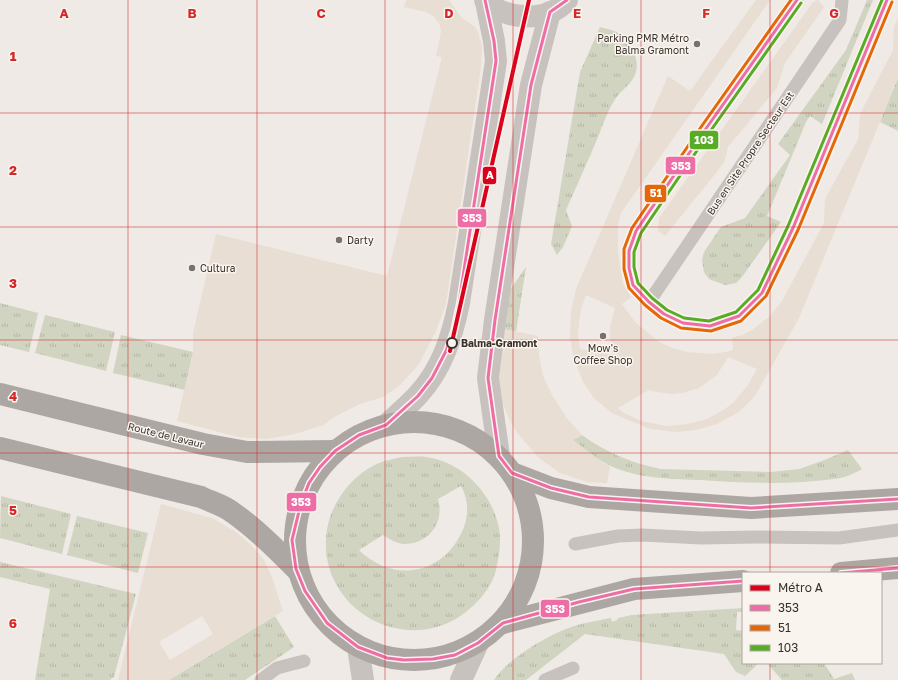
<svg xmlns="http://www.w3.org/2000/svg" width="898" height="680" font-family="'Golos Text',sans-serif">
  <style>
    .grass { fill: url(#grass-tufts); fill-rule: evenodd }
    .plaza { fill: #e8ded3; fill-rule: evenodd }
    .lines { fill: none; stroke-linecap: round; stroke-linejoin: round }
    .service { stroke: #c8c2be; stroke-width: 13 }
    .tertiary { stroke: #c8c2be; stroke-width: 22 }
    .primary { stroke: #ada7a3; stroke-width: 22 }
    .bus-1-casing { stroke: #faf4ee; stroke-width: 6 }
    .bus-2-casing { stroke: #faf4ee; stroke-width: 6 }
    .bus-3-casing { stroke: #faf4ee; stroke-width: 6 }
    .bus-1 { stroke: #ed6ea7; stroke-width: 3 }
    .bus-2 { stroke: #e46809; stroke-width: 3 }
    .bus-3 { stroke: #58ac25; stroke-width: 3 }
    .metro-1-casing { stroke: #faf4ee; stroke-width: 7 }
    .metro-1 { stroke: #db001b; stroke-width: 4 }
    .grid { fill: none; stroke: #d62828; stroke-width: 1; stroke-opacity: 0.55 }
    .poi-dot { fill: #79716c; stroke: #faf4ee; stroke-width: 1.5 }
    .stop-dot { fill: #faf4ee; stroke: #3a302b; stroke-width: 2 }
    .labels { text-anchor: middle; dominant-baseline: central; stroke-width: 3; stroke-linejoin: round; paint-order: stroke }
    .poi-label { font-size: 10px; fill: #3a302b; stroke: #faf4ee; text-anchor: start }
    .street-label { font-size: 10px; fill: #3a302b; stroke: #faf4ee }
    .stop-label { font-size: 10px; font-weight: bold; fill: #3a302b; stroke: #faf4ee; text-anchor: start }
    .grid-label { font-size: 13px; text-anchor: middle; font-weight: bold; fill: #d62828; stroke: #faf4ee; stroke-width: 3; stroke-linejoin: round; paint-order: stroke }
    .line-badge { stroke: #faf4ee; stroke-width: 1.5 }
    .badge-label { font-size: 11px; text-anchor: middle; font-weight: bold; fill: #fff }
  </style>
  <defs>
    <pattern id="grass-tufts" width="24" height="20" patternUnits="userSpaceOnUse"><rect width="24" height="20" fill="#d1d4c0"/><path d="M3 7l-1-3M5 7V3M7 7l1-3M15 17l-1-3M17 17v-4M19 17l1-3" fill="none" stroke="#b4b6a5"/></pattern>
  </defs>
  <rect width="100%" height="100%" fill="#efeae5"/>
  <g class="grass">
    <path d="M867,0H873L822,124L810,116L806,122L767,216L781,222L742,277L736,283L725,285L709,279L704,272L702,260L704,252L721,227L745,218L790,155L778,144L846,50Z"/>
    <path d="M600,27C607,29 614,30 620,34C630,42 640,59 636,72C633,84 620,90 614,101C607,112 603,125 598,137C588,161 577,185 566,210L572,226L563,247L557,255L551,244L580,72Z"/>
    <path d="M898,78V131L880,122Z"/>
    <path d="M526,267L516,332L504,329L510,290Z"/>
    <path d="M0,303L38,313L29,352L0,345Z"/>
    <path d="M45,315L115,332L106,371L35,353Z"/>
    <path d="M121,335L193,352L185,390L113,373Z"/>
    <path d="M582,435C607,453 631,463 661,469L771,472L799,469L822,461L848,450L862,469C854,474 844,478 834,479C790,485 744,483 700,480C676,479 650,479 627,472C604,465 591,455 573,440Z"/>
    <path d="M402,457C410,457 418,456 426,457C459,461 488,489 497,520C502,535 500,550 497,565C494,586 477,605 459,617C396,656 315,603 327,529C330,513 337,499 348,486C356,477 367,468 379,463C386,460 394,459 402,457ZM461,486C468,498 469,513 464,527C446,574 394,585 359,550L383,535C389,539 396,543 403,544C428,545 445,523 438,499Z"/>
    <path d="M1,496L71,514L62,554L0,538Z"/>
    <path d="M77,516L148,533L138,573L67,555Z"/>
    <path d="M0,562L136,594L114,677L110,680H35L50,589L0,577Z"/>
    <path d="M743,608V612H737L736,630L743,631V663H759L745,676L736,672L724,654L585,634L526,680H494C508,659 543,638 566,629C580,623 596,621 611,618L612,622L617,620L618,618L632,615Z"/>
    <path d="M275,616L294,647L245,680H169Z"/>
    <path d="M767,663H824L834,679L852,673L855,680H782Z"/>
  </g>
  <g class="plaza">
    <path d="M406,0H449L461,17L475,27L478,32L482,47L481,67L446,304L436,331L419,364L399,386L383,397L360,404L336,416L323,425L295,434L267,439L238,437L177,421L193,352V333L216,234L387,276L442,57L436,56L440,37L441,30L439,23L433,16L426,12L404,7Z"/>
    <path d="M756,0H770L621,213L618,225V253L623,284L631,297L622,304L635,322L659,342L673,348L687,352L712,354L726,352L733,350L732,338L742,335L752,330L770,316L782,301L824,223L825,199L858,139L860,114L893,50L894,26L898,19V78L799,318L755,396L739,412L717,424L696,430L676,432L650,429L612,413L594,398L583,382L573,356L570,337L571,312L576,289L668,76L690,91ZM586,295L615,308L610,326V337L613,355L580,349L578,336L579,322L581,309ZM728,357L757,369L748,385L734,402L725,409L707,419L688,424L667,426L641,421L624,413L618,408L649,390L656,392L673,394L683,393L699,388L717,375Z"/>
    <path d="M818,0L824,7L785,63L777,88L728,147L724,163L665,236L658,231L659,218L808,9L813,2Z"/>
    <path d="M504,329L538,336L539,354L543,376L547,385L552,395L566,417L582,435L573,440L605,464L610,466L607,483L587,482L560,473L539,458L518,434L510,421L503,404L499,380Z"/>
    <path d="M161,504L212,518L236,532L252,546L264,560L272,577L283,611L169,680H118ZM202,616L213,634L170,660L159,642Z"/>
  </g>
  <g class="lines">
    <g class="service">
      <path d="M797,0L705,130L636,231L629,251V268L633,285L649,302L664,314L683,323L710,326L739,316L762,293L793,228L887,0"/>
      <path d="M649,302L840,20L842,0"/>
      <path d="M575,544L618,536L642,535L701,538L757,537L839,538L898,530"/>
      <path d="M261,680L277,668L304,661"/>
      <path d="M545,680L573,668"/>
    </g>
    <g class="tertiary">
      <path d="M485,0C504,21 549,23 567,0"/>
      <path d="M386,425C397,415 408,406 418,395C442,369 452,337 459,303L496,61L494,41L486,2"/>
      <path d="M499,456L488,378L495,320L531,85L550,12"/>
      <path d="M358,647L363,680"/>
      <path d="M461,680L478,643"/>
    </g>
    <g class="primary">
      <path d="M0,394L203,444L247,452L335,451"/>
      <circle cx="414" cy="541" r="119"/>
      <path d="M0,448L201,497C211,502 223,505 232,512C255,528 276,549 296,569"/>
      <path d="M512,473L551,488L589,497L751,508L898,499"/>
      <path d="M841,573L898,568"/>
      <path d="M503,623L634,589L743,581"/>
    </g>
    <g class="bus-1-casing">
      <g id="bus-1">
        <path d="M485,0L494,41L496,61L459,303L453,331L446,351L432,378L418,396L386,425L359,435L335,451L320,467L309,483L301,503L292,540L296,569L305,591L327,623L358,647L387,658L404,660L433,659L455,655L478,643L503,623L579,602L634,589L743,581"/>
        <path d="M567,0L550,12L531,85L495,320L488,378L499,456L512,473L551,488L589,497L751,508L898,499"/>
        <path d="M797,0L705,130L636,231L629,251V268L633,285L649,302L664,314L683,323L710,326L739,316L762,293L793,228L887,0"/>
        <path d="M841,573L898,568"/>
      </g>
    </g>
    <g class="bus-2-casing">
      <path id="bus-2" d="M791,0L701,127L632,228L624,249V269L629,288L645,305L661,318L681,328L711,331L741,321L766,296L798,230L892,2"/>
    </g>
    <g class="bus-3-casing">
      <path id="bus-3" d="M801,3L709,133L641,233L634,252V267L638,283L652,298L667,310L684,318L709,321L736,312L758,290L788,226L882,0"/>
    </g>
    <use href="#bus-1" class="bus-1"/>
    <use href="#bus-2" class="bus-2"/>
    <use href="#bus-3" class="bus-3"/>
    <g class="metro-1-casing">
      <path id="metro-1" d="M450,351L529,0"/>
    </g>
    <use href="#metro-1" class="metro-1"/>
  </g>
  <path class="grid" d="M128,0V680M257,0V680M385,0V680M513,0V680M641,0V680M770,0V573M0,113H898M0,227H898M0,340H898M0,453H898M0,567H898M770,663V680"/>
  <g class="poi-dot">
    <circle cx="697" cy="44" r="4"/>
    <circle cx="339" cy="240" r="4"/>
    <circle cx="192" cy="268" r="4"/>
    <circle cx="603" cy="336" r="4"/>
  </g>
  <circle class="stop-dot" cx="452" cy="343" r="5"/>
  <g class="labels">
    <g class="poi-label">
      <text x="689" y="38" text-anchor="end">Parking PMR Métro<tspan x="689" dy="12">Balma Gramont</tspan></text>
      <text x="347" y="240">Darty</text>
      <text x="200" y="268">Cultura</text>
      <text x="603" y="348" text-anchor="middle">Mow's<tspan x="603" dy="12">Coffee Shop</tspan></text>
    </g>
    <g class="street-label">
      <text transform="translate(750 153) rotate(-56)">Bus en Site Propre Secteur Est</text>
      <text transform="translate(166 435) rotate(14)">Route de Lavaur</text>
    </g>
    <g class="stop-label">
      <text x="461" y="343">Balma-Gramont</text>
    </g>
  </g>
  <g class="grid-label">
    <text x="64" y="18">A</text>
    <text x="192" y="18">B</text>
    <text x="321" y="18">C</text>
    <text x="449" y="18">D</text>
    <text x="577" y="18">E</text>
    <text x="706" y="18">F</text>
    <text x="834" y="18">G</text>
    <text x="13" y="61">1</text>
    <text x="13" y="175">2</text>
    <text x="13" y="288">3</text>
    <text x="13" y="401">4</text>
    <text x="13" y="515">5</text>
    <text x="13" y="628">6</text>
  </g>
  <g class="line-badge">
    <rect x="689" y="130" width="30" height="20" rx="4" fill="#58ac25"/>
    <rect x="665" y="156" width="31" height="19" rx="4" fill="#ed6ea7"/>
    <rect x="482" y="166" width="15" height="19" rx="4" fill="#db001b"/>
    <rect x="644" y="184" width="23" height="19" rx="4" fill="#e46809"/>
    <rect x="457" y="208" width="30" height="20" rx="4" fill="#ed6ea7"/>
    <rect x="286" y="492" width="31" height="20" rx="4" fill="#ed6ea7"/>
    <rect x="540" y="599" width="30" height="19" rx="4" fill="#ed6ea7"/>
  </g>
  <g class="badge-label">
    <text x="704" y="144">103</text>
    <text x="681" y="170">353</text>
    <text x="490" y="179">A</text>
    <text x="656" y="197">51</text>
    <text x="472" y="222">353</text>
    <text x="301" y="506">353</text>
    <text x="555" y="613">353</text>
  </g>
  <rect x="742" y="572" width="140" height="92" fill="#faf4ee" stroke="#ada6a0"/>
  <rect x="750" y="585" width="20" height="6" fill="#db001b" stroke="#ada6a0"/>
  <text x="778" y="592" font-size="12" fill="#3a302b">Métro A</text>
  <rect x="750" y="605" width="20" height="6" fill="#ed6ea7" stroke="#ada6a0"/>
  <text x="778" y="612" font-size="12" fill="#3a302b">353</text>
  <rect x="750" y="625" width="20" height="6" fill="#e46809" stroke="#ada6a0"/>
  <text x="778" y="632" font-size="12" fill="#3a302b">51</text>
  <rect x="750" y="645" width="20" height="6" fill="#58ac25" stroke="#ada6a0"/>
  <text x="778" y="652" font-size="12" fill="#3a302b">103</text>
</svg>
